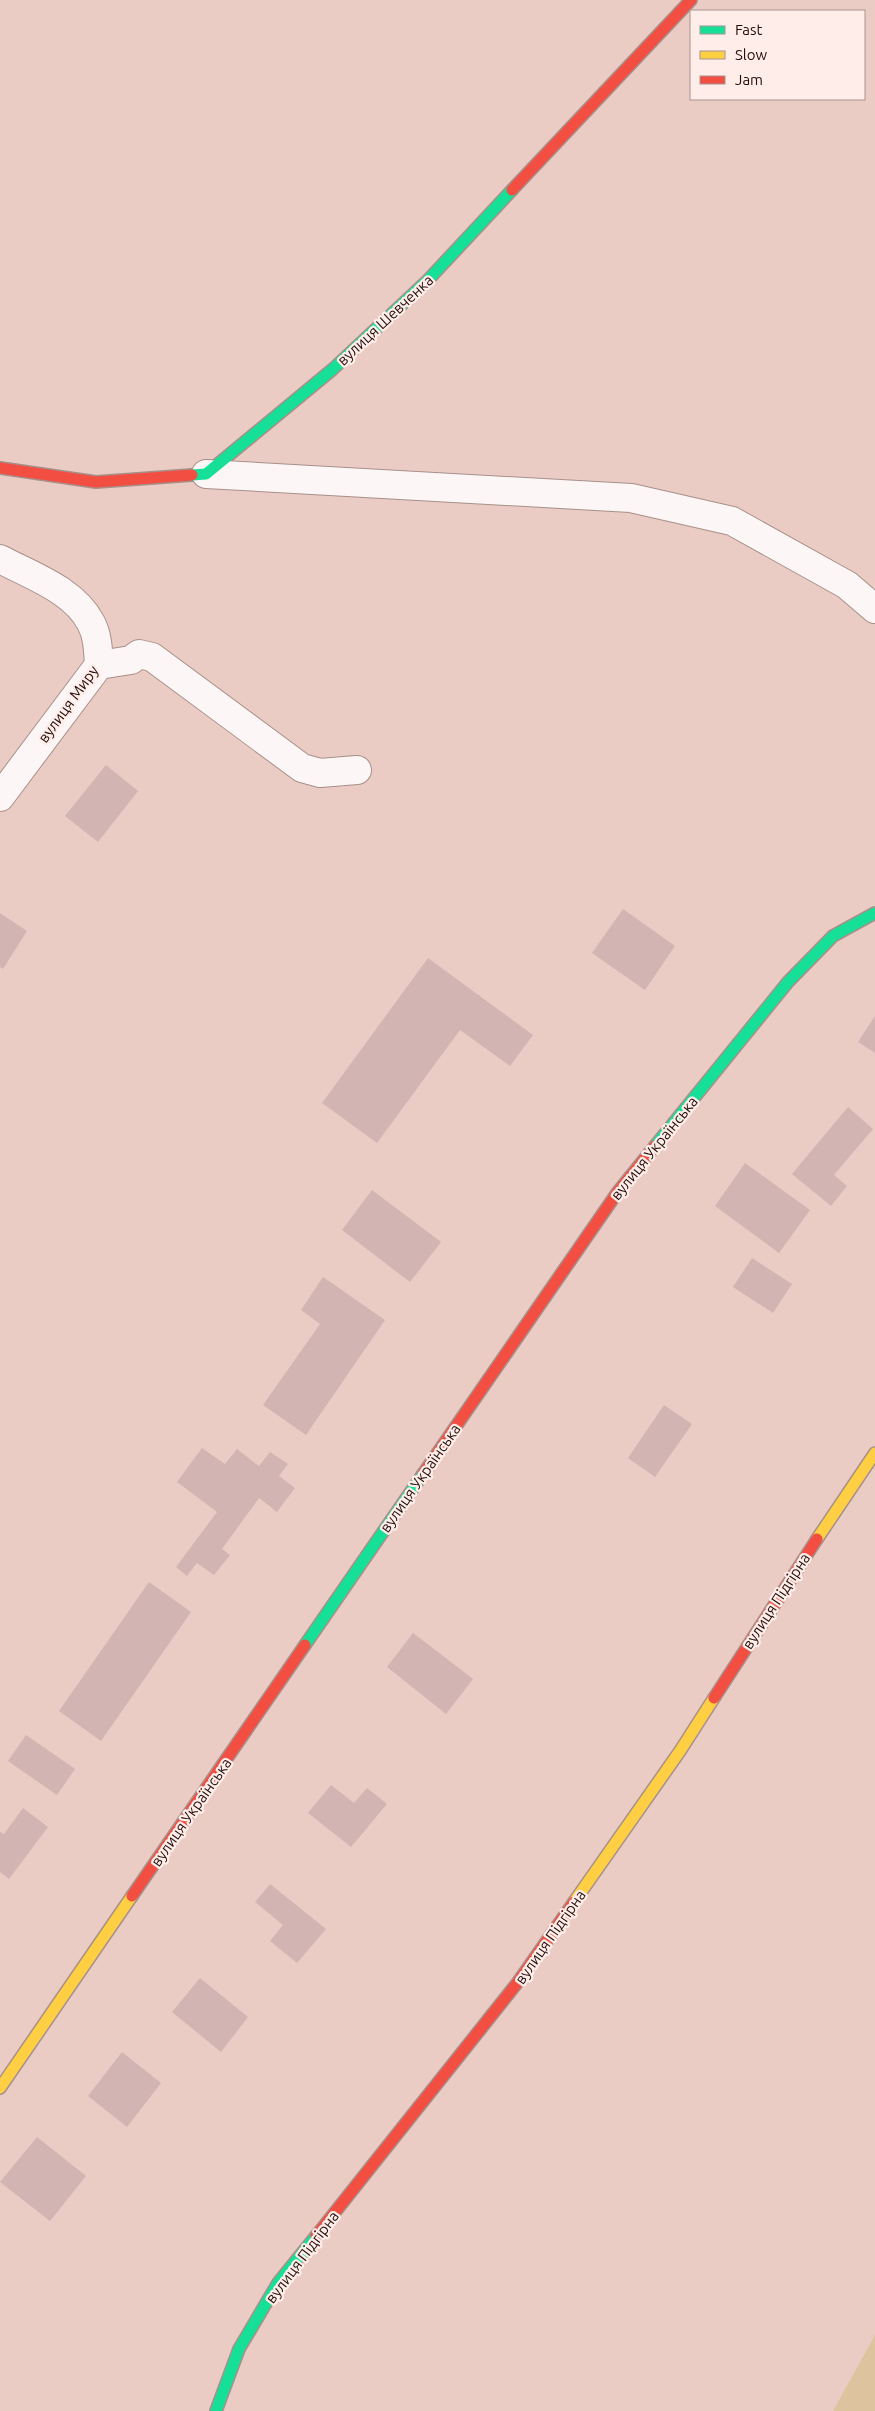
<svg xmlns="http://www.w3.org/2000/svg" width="875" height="2411" font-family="Ubuntu,sans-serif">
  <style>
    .green { fill: #dec49e }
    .building { fill: #d2b4b2 }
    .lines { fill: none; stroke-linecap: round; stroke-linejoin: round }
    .street-casing { stroke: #a7908a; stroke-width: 30 }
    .fast-casing { stroke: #a7908a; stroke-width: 14 }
    .slow-casing { stroke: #a7908a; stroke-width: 14 }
    .jam-casing { stroke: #a7908a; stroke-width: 14 }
    .street { stroke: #fcf7f6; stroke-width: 28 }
    .fast { stroke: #16e098; stroke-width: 11 }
    .slow { stroke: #ffcf43; stroke-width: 11 }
    .jam { stroke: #f24e42; stroke-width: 11 }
    .labels { text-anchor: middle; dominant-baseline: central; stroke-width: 4.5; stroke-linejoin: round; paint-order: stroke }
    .street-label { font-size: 15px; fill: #220e0a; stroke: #ffede9 }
  </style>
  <rect width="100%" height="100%" fill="#ebccc4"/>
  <path class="green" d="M875,2335V2411H833Z"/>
  <g class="building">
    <path d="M106,765L138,791L98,842L65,816Z"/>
    <path d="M623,909L675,946L645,990L592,953Z"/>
    <path d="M0,913L27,931L3,969L0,967Z"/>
    <path d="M428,958L533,1035L510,1066L460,1030L377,1143L322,1103Z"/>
    <path d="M875,1016V1053L858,1042Z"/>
    <path d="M848,1107L873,1129L834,1175L847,1186L831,1206L792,1174Z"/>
    <path d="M745,1163L810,1210L779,1253L715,1206Z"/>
    <path d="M372,1190L441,1242L410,1282L342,1230Z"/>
    <path d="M752,1258L792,1284L773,1313L733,1287Z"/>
    <path d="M323,1277L385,1320L306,1435L263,1405L320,1324L301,1310Z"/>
    <path d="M664,1405L692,1424L655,1477L628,1458Z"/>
    <path d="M202,1448L225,1464L237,1449L259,1466L270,1452L288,1464L279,1476L295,1488L277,1512L259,1498L222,1549L230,1555L214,1575L197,1563L187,1576L176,1567L217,1512L177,1482Z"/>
    <path d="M149,1582L191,1612L101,1741L59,1711Z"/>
    <path d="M413,1633L473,1679L446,1714L387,1667Z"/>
    <path d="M26,1735L75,1769L57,1795L8,1761Z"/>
    <path d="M331,1785L354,1803L367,1788L387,1804L351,1847L308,1813Z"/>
    <path d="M23,1808L48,1827L9,1879L0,1872V1832L4,1834Z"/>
    <path d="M270,1884L326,1929L297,1963L270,1941L283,1925L255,1902Z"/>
    <path d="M200,1978L248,2017L221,2052L172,2012Z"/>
    <path d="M122,2052L161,2083L127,2127L88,2096Z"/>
    <path d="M37,2137L86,2176L50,2221L0,2182Z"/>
  </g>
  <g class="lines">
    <g class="street-casing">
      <g id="street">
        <path d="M206,474L631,498L732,521L847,585L875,609"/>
        <path d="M0,559C32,576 74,590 91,623C98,636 98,651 99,665L0,797"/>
        <path d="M99,665L131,660L139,654L152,657L302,768L320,773L357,770"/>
      </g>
    </g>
    <g class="fast-casing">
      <g id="fast">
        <path d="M192,475L206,474L333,369L428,280L512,190"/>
        <path d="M655,1146L788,982L833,936L875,913"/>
        <path d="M305,1645L423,1474"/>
        <path d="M216,2411L239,2349L278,2283L316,2236"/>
      </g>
    </g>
    <g class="slow-casing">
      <g id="slow">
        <path d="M817,1539L875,1453"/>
        <path d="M574,1902L680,1751L714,1698"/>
        <path d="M0,2088L132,1896"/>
      </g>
    </g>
    <g class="jam-casing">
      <g id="jam">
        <path d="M512,190L691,0"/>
        <path d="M0,468L96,482L192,475"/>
        <path d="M423,1474L617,1193L655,1146"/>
        <path d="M714,1698L817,1539"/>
        <path d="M132,1896L305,1645"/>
        <path d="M316,2236L518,1982L574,1902"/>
      </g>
    </g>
    <use href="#street" class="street"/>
    <use href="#fast" class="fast"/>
    <use href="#slow" class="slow"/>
    <use href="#jam" class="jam"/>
  </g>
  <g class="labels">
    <g class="street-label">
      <text transform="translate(385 320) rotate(-43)">вулиця Шевченка</text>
      <text transform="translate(68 704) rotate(-54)">вулиця Миру</text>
      <text transform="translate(654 1148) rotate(-51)">вулиця Українська</text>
      <text transform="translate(420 1478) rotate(-55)">вулиця Українська</text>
      <text transform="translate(776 1601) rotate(-57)">вулиця Підгірна</text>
      <text transform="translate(191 1812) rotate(-55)">вулиця Українська</text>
      <text transform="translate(550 1937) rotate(-55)">вулиця Підгірна</text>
      <text transform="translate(302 2257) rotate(-53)">вулиця Підгірна</text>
    </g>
  </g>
  <rect x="690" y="10" width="175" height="90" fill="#ffede9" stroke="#a79490"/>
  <rect x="700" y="26" width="25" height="8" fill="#16e098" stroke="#a79490"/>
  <text x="735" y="35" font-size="15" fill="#220e0a">Fast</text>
  <rect x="700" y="51" width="25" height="8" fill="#ffcf43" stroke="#a79490"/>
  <text x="735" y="60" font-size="15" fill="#220e0a">Slow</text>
  <rect x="700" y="76" width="25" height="8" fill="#f24e42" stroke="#a79490"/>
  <text x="735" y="85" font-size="15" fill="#220e0a">Jam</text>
</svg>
